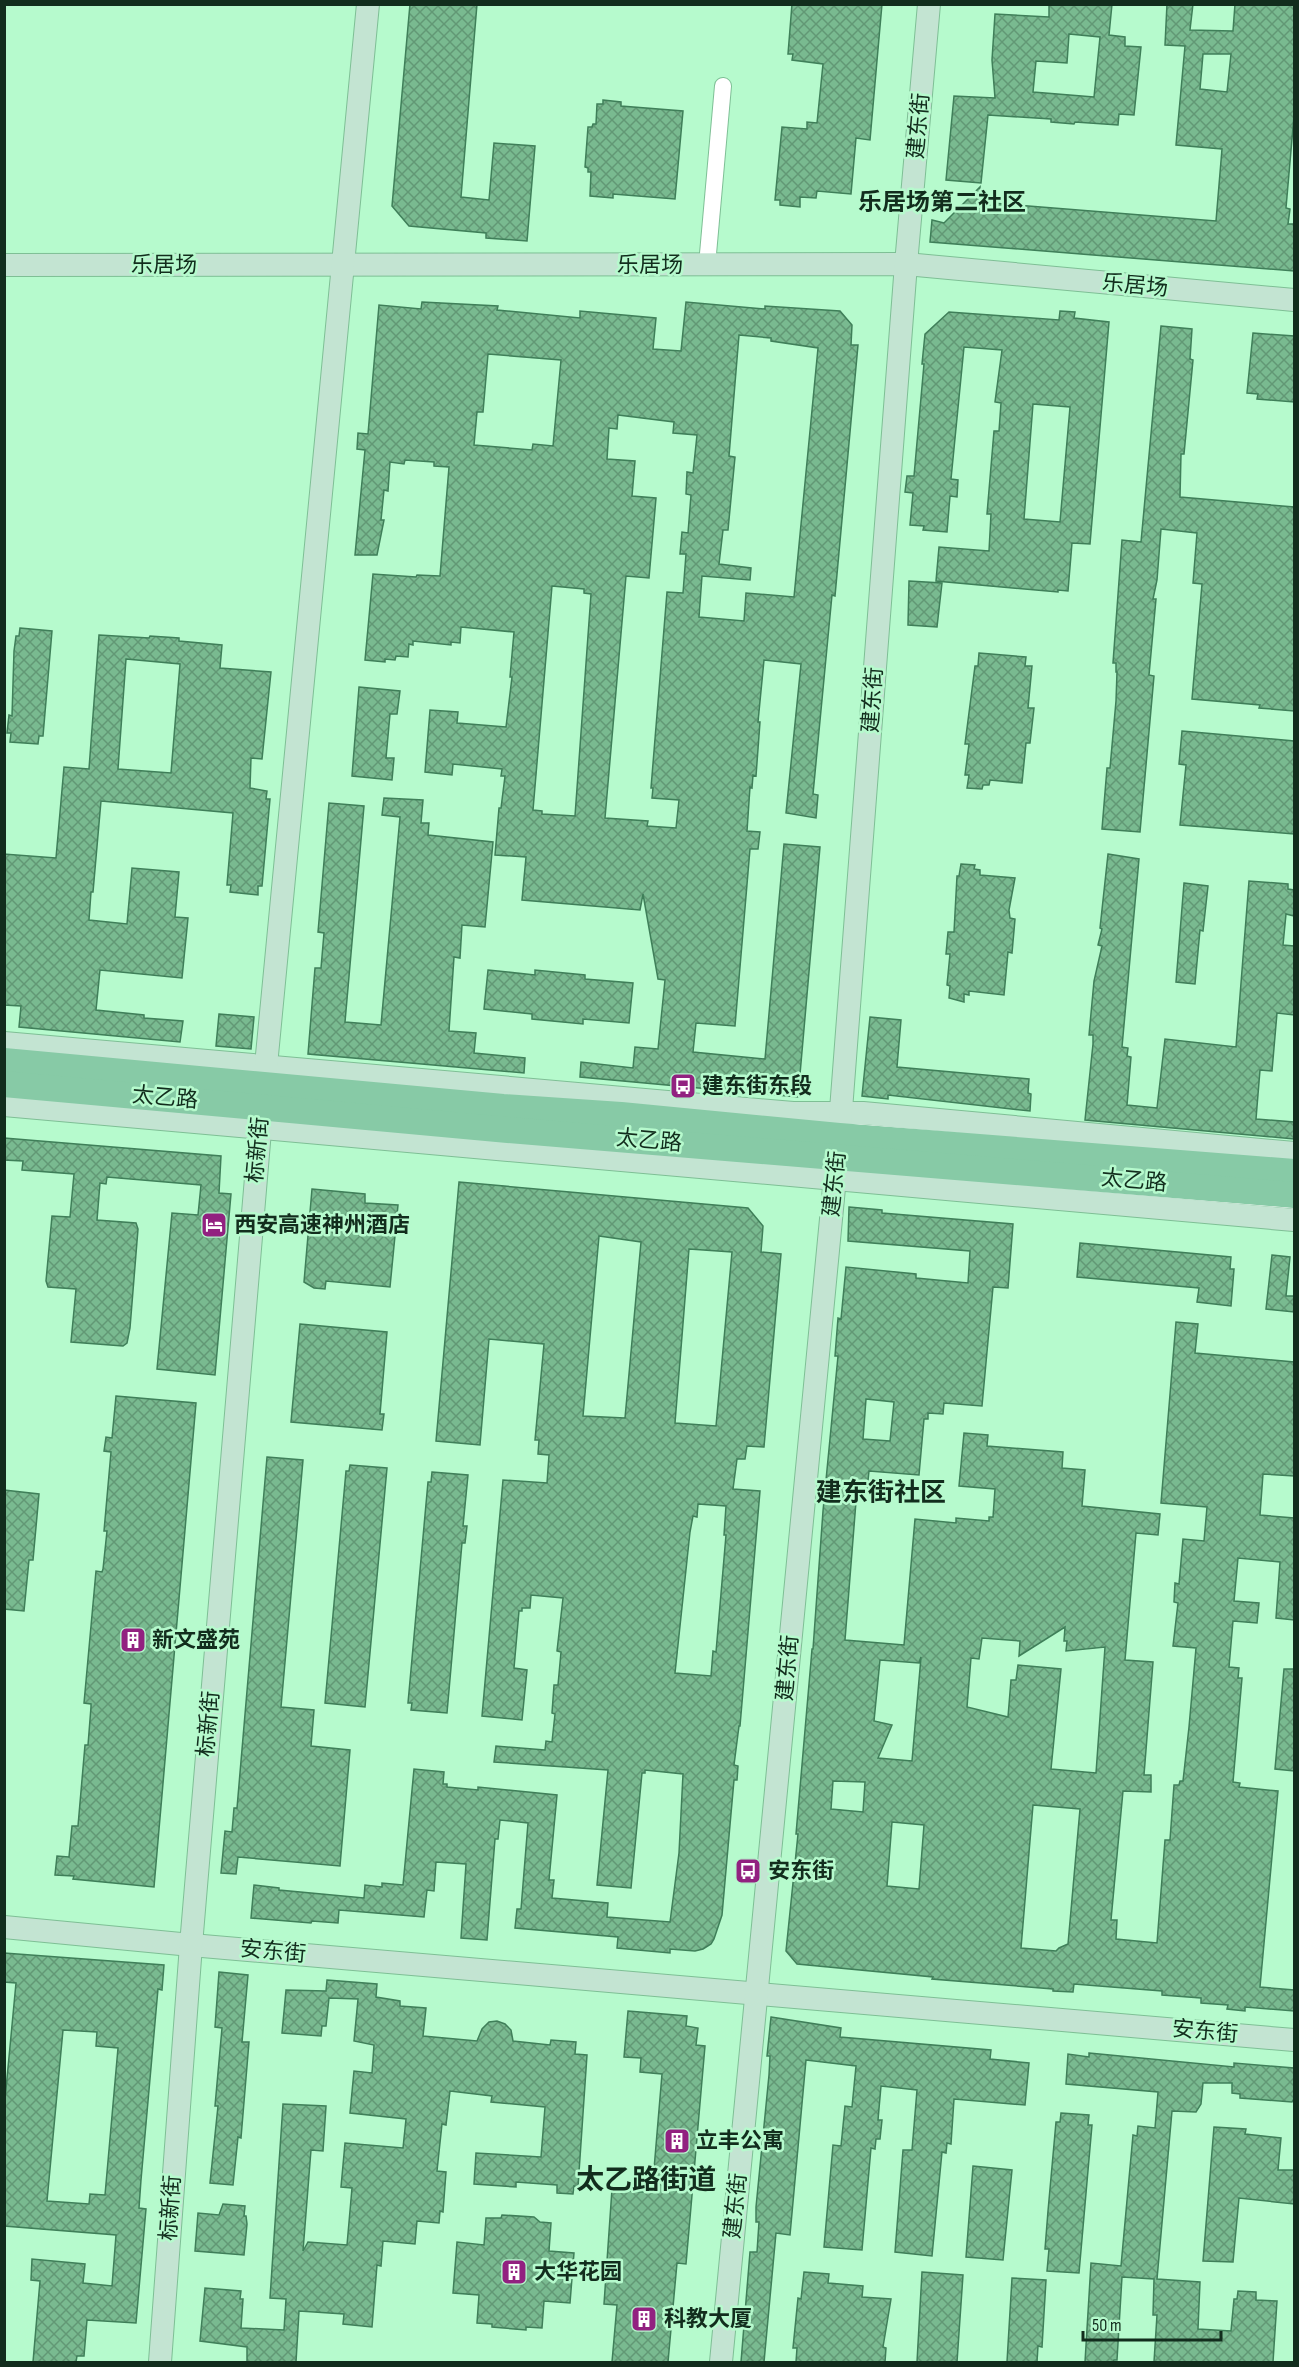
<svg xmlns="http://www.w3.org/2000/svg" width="1299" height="2367" font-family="'Sofia Sans Condensed','Noto Sans SC',sans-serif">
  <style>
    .building { fill: url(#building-cross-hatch); stroke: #3f7f59; stroke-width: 1.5; fill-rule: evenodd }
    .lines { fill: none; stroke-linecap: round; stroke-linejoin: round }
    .street-casing { stroke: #7ebf95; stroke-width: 18 }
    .secondary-casing { stroke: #7ebf95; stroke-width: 24 }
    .primary-casing { stroke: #fff; stroke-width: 27 }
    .street { stroke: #fff; stroke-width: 16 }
    .secondary { stroke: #c3e4d2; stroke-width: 22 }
    .primary { stroke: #87caa6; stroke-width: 26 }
    .labels { text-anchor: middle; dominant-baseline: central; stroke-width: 5; stroke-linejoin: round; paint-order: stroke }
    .street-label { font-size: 22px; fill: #122d1d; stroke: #b6facd }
    .poi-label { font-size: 22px; font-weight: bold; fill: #122d1d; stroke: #b6facd; text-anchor: start }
    .neighbourhood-label { font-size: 24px; font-weight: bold; fill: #122d1d; stroke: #b6facd }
    .quarter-label { font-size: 26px; font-weight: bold; fill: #122d1d; stroke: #b6facd }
    .district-label { font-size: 28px; font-weight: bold; fill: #122d1d; stroke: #b6facd }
  </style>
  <defs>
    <pattern id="building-cross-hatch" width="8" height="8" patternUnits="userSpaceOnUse" patternTransform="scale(1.5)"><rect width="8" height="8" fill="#79ba90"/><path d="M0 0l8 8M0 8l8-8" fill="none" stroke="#629875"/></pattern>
  </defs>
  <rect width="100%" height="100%" fill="#b6facd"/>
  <g class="building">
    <path d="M410,4H477L461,197L489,200L494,143L535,146L527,241L486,238V233L409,226L392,206Z"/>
    <path d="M792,4H882L870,140L856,138L851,194L817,191L816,198L800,197V207L780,205V200H775L782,127L807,129V122L817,123L823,64L792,60L793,54H788Z"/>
    <path d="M1049,4H1112L1109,35L1125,37V46L1141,47L1134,115L1119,114L1118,125L1075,122L1074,124L1051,122V119L988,115L981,183L946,180L954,96L995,98L992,60L995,14L1049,17ZM1069,34L1100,37L1094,97L1033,92L1036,61L1067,63Z"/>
    <path d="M1167,4H1193L1190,30L1233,31L1235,4H1294V116L1286,208L1290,209L1288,224H1294V271L930,242L932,220L944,223L980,187L979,202L1216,221L1222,149L1176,145L1185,46L1165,45ZM1203,54H1231L1227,92L1200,89Z"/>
    <path d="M603,100L621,102V106L683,111L675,199L613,194V198L590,196L591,172H588V168L585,167L588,127H592L593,124H596L597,104H603Z"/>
    <path d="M422,302L498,306L497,310L580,318V311L656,318L653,349L681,351L686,302L765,309V306L840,311L852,325L851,345H858L835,596L832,595L813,794L818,795L816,818L786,813L801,664L764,660L758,722H760L756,776L753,775L752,788L750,787L747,831L760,832L758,849H750L735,1026L696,1023L693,1052L765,1059L784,844L820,847L798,1097L580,1077L581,1062L633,1068L635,1047L658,1049L665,980L658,979L643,894L640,910L522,900L526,857L495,855L499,808H501L505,776H501L502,769L453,764L452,775L425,772L430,710L458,712L457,723L506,727L512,677H510L514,632L461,627L460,643L451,642V645L413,641V645L409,644L408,657L396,656L395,660L385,659V662L365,660L373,574L416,577L417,575L440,576L449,467L434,466V462L405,460L404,464L390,462L388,491L384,490L381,520H384L377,555H355L365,450L357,449L358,433L368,434L379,305L421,309ZM739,335L771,338V341L818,348L794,597L746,593L744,621L699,617L702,576L750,580L751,568L719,564L723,530H728L735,457L729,456ZM488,354L561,360L553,446L533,444L532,450L474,445L477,412H483ZM618,415L674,422L673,433L697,435L693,473L687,472L686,494L691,495L688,533L682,532L680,554H686L683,593L667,592L651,788H653L652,798L679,800L676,828L647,826L648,821L605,818L626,576L649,578L656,498L632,496L635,461L607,459L609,428L617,429ZM552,586L584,589V593L591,594L575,816L542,814V811L533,810Z"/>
    <path d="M1060,311L1075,312L1074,318L1109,322L1090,544L1072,543L1068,591L1058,590V592L936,581L939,547L989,551L991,514H987L994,431H999L1001,403L995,402L1002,350L964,347L951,479L958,480L957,497L950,496L947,532L923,530L924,526L910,525L913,493L905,492L907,476H914L924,364H922L925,334L949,312L1059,320ZM1033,404L1070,407L1060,522L1024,519Z"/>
    <path d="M1161,326L1192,329L1190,359L1193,360L1184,454H1181L1180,497L1294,507V711L1259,708L1260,705L1192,699L1202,584L1193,583L1197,533L1161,529L1157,580L1153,599H1156L1149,675L1154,676L1140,832L1102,829L1107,768H1110L1116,701L1117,672H1116V663H1113L1122,540L1141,542Z"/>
    <path d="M1253,333L1294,336V402L1257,399L1258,394L1247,393Z"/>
    <path d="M909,581L942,583L937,627L908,625Z"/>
    <path d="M20,628L52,631L43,736H39L38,744L10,742L11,733H7L9,715L12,716L14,651L16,636H19Z"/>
    <path d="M99,635L149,638L150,636L179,638V641L222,645L220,668L271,672L262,759L251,758L250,788L267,791L266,799H270L262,886H258V895L230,892L231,885H227L233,813L101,801L93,892H91L89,920L127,924L132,868L179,872L175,917L188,918L182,978L100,970L96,1010L144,1015V1018L183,1021L180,1042L19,1027L21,1006L4,1005V854L56,858L64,767L89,769ZM126,659L180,664L171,773L118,769Z"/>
    <path d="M979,653L1026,657L1025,666H1032L1028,708H1034L1030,743H1026L1022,783L990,780L989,785H983L982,789L967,788L969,775H965L969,744H965L975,666H978Z"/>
    <path d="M359,687L400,691L397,714H390L386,758H394L392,780L352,776Z"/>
    <path d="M1182,731L1294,741V834L1180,825L1186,765L1179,764Z"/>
    <path d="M384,798L423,800L421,823H429L428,835L493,842L485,927L462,925L460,958L454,957L449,1031L476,1033L474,1053L525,1058L524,1073L308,1054L315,968H321L324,933L318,932L329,803L364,806L345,1022L381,1025L400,817L382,815Z"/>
    <path d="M1108,854L1139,859L1122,1047L1128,1048L1127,1056L1131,1057L1127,1105L1157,1108L1165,1039L1236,1047L1249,881L1288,884V889L1294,890V916L1286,914L1283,945L1294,946V1015L1277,1013L1272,1071L1260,1070L1256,1119L1294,1122V1139L1085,1120L1093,1044V1035H1089L1094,981L1102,946L1098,945L1102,929L1100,928Z"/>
    <path d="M961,864L975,865L974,869L980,870V875L1015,878L1009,910L1010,918L1015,919L1012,953L1008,952L1004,995L969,991V995L964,994V1002L949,998L950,986L947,985L950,954H946L948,932H954L957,876H959Z"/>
    <path d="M1184,883L1208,886L1203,931L1200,930L1195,984L1176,982Z"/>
    <path d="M488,970L535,975V970L585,975V979L633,983L629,1023L583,1019V1024L532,1019V1014L484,1009Z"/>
    <path d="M219,1014L254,1017L251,1049L216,1046Z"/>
    <path d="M870,1017L901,1020L897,1067L1029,1079L1028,1093L1031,1094L1030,1111L888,1095V1099L862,1096Z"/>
    <path d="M4,1138L221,1156L219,1193L231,1194L215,1375L157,1369L172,1213L198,1215L201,1185L107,1177L106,1184L100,1183L97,1220L136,1223L138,1229L130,1328L127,1343L123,1346L71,1342L76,1289L48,1287L46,1281L52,1216L70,1217L74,1174L22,1170L23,1161L4,1160Z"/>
    <path d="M459,1182L748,1208L763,1226L761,1252L781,1254L764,1447L747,1446L745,1459H737L733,1489L760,1491L740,1726H739L734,1765L738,1766L737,1780H734L722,1915L714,1939L711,1944L703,1949L695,1951L670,1949V1953L627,1949L617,1948L618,1937L515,1928L517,1909H521L528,1823L500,1820L498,1839H495L487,1940L461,1938L466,1864L436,1862L434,1891L427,1890L424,1917L339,1910L338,1923L312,1921L311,1923L251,1918L254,1885L279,1888V1890L364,1898L365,1885L382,1887V1883L403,1885L414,1769L444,1772L443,1784H447V1787L478,1790V1787L557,1795L549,1880H554L552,1898L608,1903L607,1917L670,1922L679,1853L683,1774L645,1770V1773H642L631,1888L597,1885L608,1770L494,1762L496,1746L545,1750L546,1741L552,1742L555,1714L552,1713L554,1685H558L561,1652L557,1651L563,1598L531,1595L530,1608H522V1611H519L514,1668L527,1670L522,1720L482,1716L503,1480L547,1483L549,1455L538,1454L539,1440H535L544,1344L489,1339L480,1445L436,1441ZM599,1236L641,1242L625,1418L583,1416ZM689,1249L732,1252L716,1426L675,1423ZM698,1504L726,1506L724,1535H726L716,1652L713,1651L711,1676L675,1673L690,1532L693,1516L697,1517Z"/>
    <path d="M312,1189L365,1194V1203L398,1205L390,1287L326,1281L325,1289L314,1288L304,1282Z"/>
    <path d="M849,1207L882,1210V1213L1013,1224L1008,1288L993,1287L982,1406L944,1403L943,1414L928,1413V1419H924L919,1475L869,1471L867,1490L857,1489L845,1640L904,1645L915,1519L956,1523V1518L989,1521V1517H993L995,1489L959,1486L964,1433L988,1435L987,1446L1063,1452L1062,1468L1085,1470L1082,1506L1160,1514L1158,1535L1136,1533L1125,1660L1153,1662L1144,1775H1151V1792L1123,1791L1111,1920H1117L1116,1939L1157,1943L1165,1840H1170L1174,1785H1179L1180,1781H1183L1189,1727L1196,1648L1173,1646L1178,1603L1174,1602L1175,1583L1179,1584L1183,1539L1204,1541L1207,1507L1161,1503L1176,1322L1198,1324L1195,1353L1294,1362V1476L1263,1474L1260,1515L1294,1518V1620L1276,1618L1280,1562L1238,1558L1234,1601L1259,1603L1257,1623L1233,1621L1229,1667L1239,1668L1238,1678H1242L1233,1782L1240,1783L1239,1787L1278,1791L1260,1987L1294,1990V2011L1245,2007V2011L1227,2009L1228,2005L1201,2003V1998L1162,1995V1991L1074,1984L1073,1992L1053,1991V1989L932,1979L933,1977L797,1964L786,1951L798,1834H796L811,1661L812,1649H813L823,1511L838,1356H835L838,1318L841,1319L846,1267L916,1274V1278L968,1283L970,1251L848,1241ZM866,1399L894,1402L890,1441L863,1439ZM1065,1627L1064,1641H1067L1066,1651L1105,1647L1096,1773L1051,1769L1061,1669L1018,1665L1016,1680H1011L1008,1717L967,1707L971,1658L979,1659L982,1638L1020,1641L1019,1656ZM921,1657L912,1761L878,1758L892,1725L874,1721L880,1660L919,1663ZM833,1781L865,1782L863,1812L831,1809ZM1033,1805L1080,1809L1068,1944L1059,1948L1056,1951L1021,1948ZM892,1822L924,1825L919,1889L887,1886Z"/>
    <path d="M1080,1243L1231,1257L1230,1269H1234L1231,1306L1197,1302L1199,1288L1077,1277Z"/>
    <path d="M1272,1255L1290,1257L1286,1296H1294V1312L1266,1309Z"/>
    <path d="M300,1324L387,1332L380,1414H384L382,1430L291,1422Z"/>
    <path d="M116,1396L196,1403L154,1887L73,1879L74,1876L55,1875L57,1856L69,1857L72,1826H78L85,1745H88L91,1707V1704L84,1703L96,1571L102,1572L103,1569L107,1531H104L111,1452L104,1451L106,1437L112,1438Z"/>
    <path d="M267,1457L303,1460L281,1707L314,1710L311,1746L350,1750L340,1866L238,1857L236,1874L221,1873L225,1831L232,1832L234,1808H237Z"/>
    <path d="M350,1465L387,1468L365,1707L325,1703L346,1471H349Z"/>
    <path d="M432,1472L468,1475L463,1526H467L465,1543H462L447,1713L411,1710L412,1703H408L428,1482H431Z"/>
    <path d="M4,1490L39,1494L33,1560H29L24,1611L4,1609Z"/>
    <path d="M1284,1669H1294V1771L1275,1769Z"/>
    <path d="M4,1953L164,1965L162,1990L158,1989L141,2180L139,2208L146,2209L136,2323L87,2320L84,2356H77L76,2362H33L40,2281L31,2280L32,2259L85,2264L83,2283L112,2286L116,2235L4,2226V2110L16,1983L4,1982ZM63,2030L97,2032L96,2046L118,2048L105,2195L90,2194L89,2204L47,2201Z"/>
    <path d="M219,1972L248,1975L242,2042H249L241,2138L238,2137L233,2185L210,2183L218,2106H215L222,2028L215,2027Z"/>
    <path d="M327,1980L377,1984L376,1997L400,2001V2006L426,2008L423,2036L477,2041L482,2029L489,2022L497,2021L505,2024L511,2030L513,2041L550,2045L551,2040L576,2042L575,2054L587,2055L578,2187L574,2186L573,2194L557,2193V2185L516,2182V2187L474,2184L476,2153L541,2157L545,2107L491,2102L492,2096L450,2091L446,2125L442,2124L437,2171L446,2172L443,2212L440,2211L439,2223L417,2221L415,2244L383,2241L381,2266L377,2265L372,2327L343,2324L344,2314L299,2311L296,2362H247V2347L200,2341L205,2288L241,2291L240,2299H243L241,2328L284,2330L286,2299L270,2298L283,2104L326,2106L323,2151L311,2150L303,2251L308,2242L347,2245L352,2188L341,2187L345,2143L403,2148L406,2119L350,2113L354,2071L372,2073L374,2045L354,2041L358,1999L329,1998L326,2026H322L321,2036L282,2033L286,1990L326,1991Z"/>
    <path d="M628,2011L687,2016L686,2026L698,2028L696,2045L705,2046L686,2264L677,2263L668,2362H612L617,2305L604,2304L612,2189L652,2193L662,2074L640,2072L641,2058L624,2057Z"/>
    <path d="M771,2017L841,2028L840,2037L991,2050L990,2059L1029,2063L1025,2105L954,2099L951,2144L947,2143L946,2153L942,2152L932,2256L895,2252L903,2150H912L917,2090L881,2086L878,2120H882L880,2139H876L875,2149L871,2148L862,2250L824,2247L833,2145L841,2146L845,2106L852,2107L856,2066L806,2060L790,2235L776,2233L764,2362H741L750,2252H757L759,2222H756V2207L769,2075L770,2056H767Z"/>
    <path d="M1089,2053L1234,2067V2063L1294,2068V2099L1292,2102L1240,2098V2094L1232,2093V2083H1203L1201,2104L1196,2112L1172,2111L1157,2279L1200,2282L1198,2329L1231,2331L1234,2299H1237L1238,2291L1256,2292V2300L1277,2301L1273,2362H1154L1157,2315H1153L1154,2279L1122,2277L1117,2360H1114L1113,2362H1085L1091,2263L1121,2266L1133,2135L1137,2136L1138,2126L1155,2128L1158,2092L1066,2084L1068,2054L1089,2057Z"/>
    <path d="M1061,2113L1089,2115L1088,2125H1092L1079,2273L1047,2271L1049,2249H1045L1048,2211L1056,2122H1060Z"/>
    <path d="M1214,2127L1246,2129L1245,2134L1281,2138L1278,2170H1294V2204L1239,2198L1233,2262L1203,2261Z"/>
    <path d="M973,2166L1012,2170L1003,2260L966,2257Z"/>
    <path d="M223,2204L245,2206L244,2216H246L247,2224L244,2255L195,2251L198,2213L219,2215Z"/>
    <path d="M502,2215L534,2217L540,2222L551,2223L549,2251L574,2253L570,2303L544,2301L542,2328L526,2327V2330L492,2327V2324L477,2323L479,2295L453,2293L457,2242L484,2245L486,2218H501Z"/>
    <path d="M804,2272L829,2274L828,2283L863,2286L862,2297L891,2299L883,2347L886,2348L885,2362H796L797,2348H793L798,2298L801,2299Z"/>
    <path d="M922,2272L963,2275L957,2362H917Z"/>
    <path d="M1012,2278L1046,2280L1042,2347L1038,2346L1037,2362H1007Z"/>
  </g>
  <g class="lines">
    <g class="street-casing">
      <path id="street" d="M707,265L723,86"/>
    </g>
    <g class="secondary-casing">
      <g id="secondary">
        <path d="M4,265L906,264L1294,300"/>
        <path d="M4,1043L793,1113H863L1294,1153"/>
        <path d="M4,1105L1294,1220"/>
        <path d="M4,1927L191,1945L1294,2040"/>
        <path d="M160,2362L191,1945L262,1107L368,4"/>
        <path d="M721,2362L839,1136L906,264L929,4"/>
      </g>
    </g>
    <g class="primary-casing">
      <g id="primary">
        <path d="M4,1061L503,1107L621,1115L839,1136L1294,1172"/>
        <path d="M4,1084L508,1130L1294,1195"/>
      </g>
    </g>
    <use href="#street" class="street"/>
    <use href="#secondary" class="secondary"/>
    <use href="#primary" class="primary"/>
  </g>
  <defs>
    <g id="bus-square" transform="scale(1.35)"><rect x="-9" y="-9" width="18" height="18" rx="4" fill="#922180" stroke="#b6facd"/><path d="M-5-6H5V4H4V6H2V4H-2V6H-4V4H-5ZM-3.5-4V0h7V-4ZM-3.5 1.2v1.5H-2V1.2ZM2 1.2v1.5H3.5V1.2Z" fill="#fff"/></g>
    <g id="hotel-square" transform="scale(1.35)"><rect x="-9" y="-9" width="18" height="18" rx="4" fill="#922180" stroke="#b6facd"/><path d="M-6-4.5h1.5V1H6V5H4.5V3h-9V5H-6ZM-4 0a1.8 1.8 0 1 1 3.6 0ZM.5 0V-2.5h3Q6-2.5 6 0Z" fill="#fff"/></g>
    <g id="building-square" transform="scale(1.35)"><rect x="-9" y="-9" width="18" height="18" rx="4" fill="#922180" stroke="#b6facd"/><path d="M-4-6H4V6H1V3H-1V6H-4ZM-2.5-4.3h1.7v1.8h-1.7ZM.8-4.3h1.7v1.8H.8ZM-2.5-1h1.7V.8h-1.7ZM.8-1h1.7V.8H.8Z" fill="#fff"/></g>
  </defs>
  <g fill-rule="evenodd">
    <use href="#bus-square" x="683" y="1086"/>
    <use href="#hotel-square" x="214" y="1225"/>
    <use href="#building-square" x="133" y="1640"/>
    <use href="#bus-square" x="748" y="1871"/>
    <use href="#building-square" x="677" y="2141"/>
    <use href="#building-square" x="514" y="2272"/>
    <use href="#building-square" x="644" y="2319"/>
  </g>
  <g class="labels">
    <g class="street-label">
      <text transform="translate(919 126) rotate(-85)">建东街</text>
      <text x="164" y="265">乐居场</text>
      <text x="650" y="265">乐居场</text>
      <text transform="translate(1135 286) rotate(5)">乐居场</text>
      <text transform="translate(873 700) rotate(-86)">建东街</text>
      <text transform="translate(165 1098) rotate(5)">太乙路</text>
      <text transform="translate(649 1141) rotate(5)">太乙路</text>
      <text transform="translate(258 1150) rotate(-85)">标新街</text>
      <text transform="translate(1134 1181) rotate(5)">太乙路</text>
      <text transform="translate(835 1184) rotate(-84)">建东街</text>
      <text transform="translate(788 1668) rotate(-85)">建东街</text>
      <text transform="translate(209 1724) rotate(-85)">标新街</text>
      <text transform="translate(273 1952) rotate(5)">安东街</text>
      <text transform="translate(1205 2032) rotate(5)">安东街</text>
      <text transform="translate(736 2206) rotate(-84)">建东街</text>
      <text transform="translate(171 2208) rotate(-86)">标新街</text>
    </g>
    <g class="poi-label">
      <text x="702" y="1086">建东街东段</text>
      <text x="234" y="1225">西安高速神州酒店</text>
      <text x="152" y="1640">新文盛苑</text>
      <text x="768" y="1871">安东街</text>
      <text x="696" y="2141">立丰公寓</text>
      <text x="534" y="2272">大华花园</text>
      <text x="664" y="2319">科教大厦</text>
    </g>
    <g class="neighbourhood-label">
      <text x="942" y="202">乐居场第二社区</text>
    </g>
    <g class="quarter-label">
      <text x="881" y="1493">建东街社区</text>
    </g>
    <g class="district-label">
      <text x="646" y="2180">太乙路街道</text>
    </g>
  </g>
  <rect width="1299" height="2367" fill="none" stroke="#122d1d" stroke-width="12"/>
  <path d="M1083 2331v9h138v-9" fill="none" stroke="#122d1d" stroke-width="3"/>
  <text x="1092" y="2331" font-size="18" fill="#122d1d" stroke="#b6facd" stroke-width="4.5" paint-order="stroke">50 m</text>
</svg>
